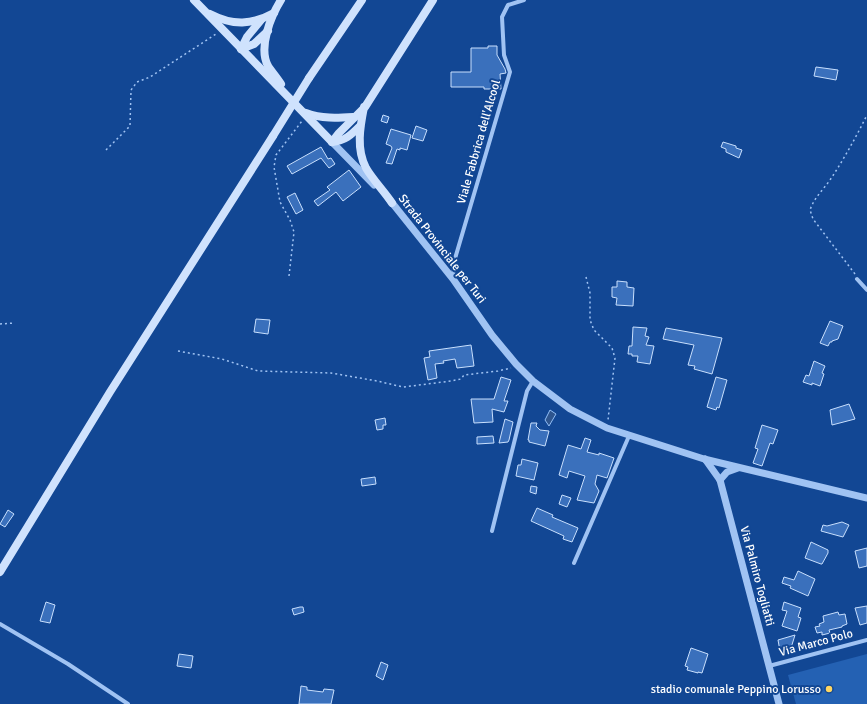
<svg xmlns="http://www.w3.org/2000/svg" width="867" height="704" font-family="Signika,sans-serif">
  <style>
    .green { fill: #2461b3 }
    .water { fill: #2e558e; stroke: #92bef6 }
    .building { fill: #3a70bc; stroke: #c8dffd }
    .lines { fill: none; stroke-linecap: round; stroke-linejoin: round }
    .path { stroke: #a0c3f3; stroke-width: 1.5; stroke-dasharray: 2 3; stroke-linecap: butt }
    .minor { stroke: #a0c3f3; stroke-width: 4 }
    .tertiary { stroke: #a0c3f3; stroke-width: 7 }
    .secondary { stroke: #cfe2fd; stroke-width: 8 }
    .secondary-bridge { stroke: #cfe2fd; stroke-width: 8 }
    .poi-dot { fill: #ffd662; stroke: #124794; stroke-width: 1.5 }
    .labels { text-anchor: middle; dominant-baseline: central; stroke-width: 4; stroke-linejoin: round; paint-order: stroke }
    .street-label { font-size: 12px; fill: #fff; stroke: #124794 }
    .poi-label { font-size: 12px; fill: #fff; stroke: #124794; text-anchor: end }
  </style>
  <rect width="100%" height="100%" fill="#124794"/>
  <path class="green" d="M867,654V704H796L788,675Z"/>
  <path class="water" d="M550,410L556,414L549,426L545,420Z"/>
  <g class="building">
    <path d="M488,46H497V55L505,69L506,73L500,74L501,89H484V87H451V72H471V48H488Z"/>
    <path d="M816,67L838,70L836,80L814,76Z"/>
    <path d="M383,115L389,117L387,123L381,121Z"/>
    <path d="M416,126L427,130L423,141L412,138Z"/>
    <path d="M391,129L411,135L407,150L400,148V150L397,149L392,164L386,163L392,148L391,146L386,144Z"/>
    <path d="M723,142L736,146V148L742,150L739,158L726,152V149L721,147Z"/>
    <path d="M321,147L328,159L331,158L335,164L329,168L321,158L292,174L287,166Z"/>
    <path d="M349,170L361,187L343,201L336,192L318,206L314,201L330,190L327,187Z"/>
    <path d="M295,193L303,210L296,214L287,197Z"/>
    <path d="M617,281L627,282V287L634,288L633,306L616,305L617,298L612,297V287H617Z"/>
    <path d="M256,319L270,320L268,334L254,332Z"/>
    <path d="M830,321L843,326L838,339L832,341V342H830L828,346L820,343Z"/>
    <path d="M633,327L647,328L645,336L649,337L646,345L654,346L650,364L637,362L638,356H632V354H628L629,346H632Z"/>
    <path d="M666,328L722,338L712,374L694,369L695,366L688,365L694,345L663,339Z"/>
    <path d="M471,345L474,366L457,368L455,359L443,361L444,363L435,364L437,378L428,380L424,358L430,357L429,351Z"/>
    <path d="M814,361L825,366L822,373L824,374L820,386L812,383V385L803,382L806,375L809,376Z"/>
    <path d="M501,377L511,380L504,401H508L504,412L492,409L493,422L474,423L471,399H494Z"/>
    <path d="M716,377L727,380L719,408L717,407L716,410L707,407Z"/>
    <path d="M849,404L855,419L832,425L830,410Z"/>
    <path d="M385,418L386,425H383V429L377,430L375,420Z"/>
    <path d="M505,419L513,422L509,440L508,442L499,443Z"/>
    <path d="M531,423H537L536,426L540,430L549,431L545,446L529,442V440H528Z"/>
    <path d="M762,425L778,430L773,444L770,443L762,466L753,463L758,449L755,448Z"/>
    <path d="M493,436L494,443L477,444V437Z"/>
    <path d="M585,438L591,440L587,452L599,455V453L614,458L607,478L597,475L595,484L599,491L594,503L577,500L585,476L569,471L567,478L559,475L568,445L581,449Z"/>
    <path d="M522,459L538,463L534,480L516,476L518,465H521Z"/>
    <path d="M375,477L376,484L362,486L361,479Z"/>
    <path d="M531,486L537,487L536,494L530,492Z"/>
    <path d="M562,495L571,498L567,507L559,504Z"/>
    <path d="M537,508L553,515L552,517L578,528L572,542L563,539L564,536L531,521Z"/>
    <path d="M8,510L14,514L5,527L0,524Z"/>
    <path d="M842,522L849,525L843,537L821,531L823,525L827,526Z"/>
    <path d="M811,542L828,550V553L822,564H821L805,558Z"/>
    <path d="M867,548V566L859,568L855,551Z"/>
    <path d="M798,571L815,579L808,596L790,588L791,586L782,583L784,577L794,580Z"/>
    <path d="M46,602L55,605L50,623L40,621Z"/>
    <path d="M784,602L801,608L798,617L801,618L797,631L782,626L787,611L782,610Z"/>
    <path d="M867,606V623L860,625L855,608Z"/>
    <path d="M300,607H303L304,612L294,615L292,609Z"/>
    <path d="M838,612L839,615L845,614L847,624L842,626V627L829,630L830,633L822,635V632L817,633L815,627L820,626L819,624L824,622L823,616Z"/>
    <path d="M795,635L791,648L780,651L778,640Z"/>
    <path d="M691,648L708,654L702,673L698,672V673L687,670L688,667L685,666Z"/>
    <path d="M179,654L193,656L191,668L177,666Z"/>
    <path d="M381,662L388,665L383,680L376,676Z"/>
    <path d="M301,686L307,687V690L323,692L324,689L334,690L331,704H299Z"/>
  </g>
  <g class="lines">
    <g class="path">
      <path d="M106,150L130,126L131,90L137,82L150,77L216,34"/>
      <path d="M855,274L813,219L810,210C814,198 823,190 830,180C844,159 856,137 867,115"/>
      <path d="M289,276L294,232L290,220L280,202L274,167L276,155L302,121"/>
      <path d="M586,277L590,293V320L594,330L612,348L615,358L608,420"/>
      <path d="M0,324L14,323"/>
      <path d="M178,351L222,359L258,371L331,373L377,381L403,387L451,381L461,379L464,375L498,371L511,368"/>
    </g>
    <g class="minor">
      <path d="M453,278L454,262L510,72L504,55L502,17L508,5L524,0"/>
      <path d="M857,279L867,290"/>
      <path d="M492,531L527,391L533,381"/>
      <path d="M574,563L629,436"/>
      <path d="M0,624L68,664L128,704"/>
      <path d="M769,666L867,640"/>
    </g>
    <g class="tertiary">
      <path d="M332,142L374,185"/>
      <path d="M389,199L453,279L492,335L516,364L533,381L570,409L607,428L704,459L867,498"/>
      <path d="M705,459L720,480L779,704"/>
      <path d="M720,480L727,472L738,468"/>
    </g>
    <g class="secondary">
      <path d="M194,0L332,142"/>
      <path d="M281,0C271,16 258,47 268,66C272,72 277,78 281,84"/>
      <path d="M210,14C233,26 252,25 274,13"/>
      <path d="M241,49L247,37L261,20"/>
      <path d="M241,49L254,44L268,31"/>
      <path d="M309,78L362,0"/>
      <path d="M364,107C360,127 356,149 366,168C373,180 384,191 392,203"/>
      <path d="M306,113C322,119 337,118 354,117"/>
      <path d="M332,142L339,133L365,107L433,0"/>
      <path d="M332,142C345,141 351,135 360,126"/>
      <path d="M0,572L110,392L273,136"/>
    </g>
    <path class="secondary-bridge" d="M273,136L309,78"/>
  </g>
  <circle class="poi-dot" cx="829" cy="689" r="4"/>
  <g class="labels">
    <g class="street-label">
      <text transform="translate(479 142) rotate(-74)">Viale Fabbrica dell'Alcool</text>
      <text transform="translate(442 249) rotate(52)">Strada Provinciale per Turi</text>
      <text transform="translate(757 576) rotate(75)">Via Palmiro Togliatti</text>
      <text transform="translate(816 643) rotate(-15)">Via Marco Polo</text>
    </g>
    <g class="poi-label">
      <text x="821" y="689">stadio comunale Peppino Lorusso</text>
    </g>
  </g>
</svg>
